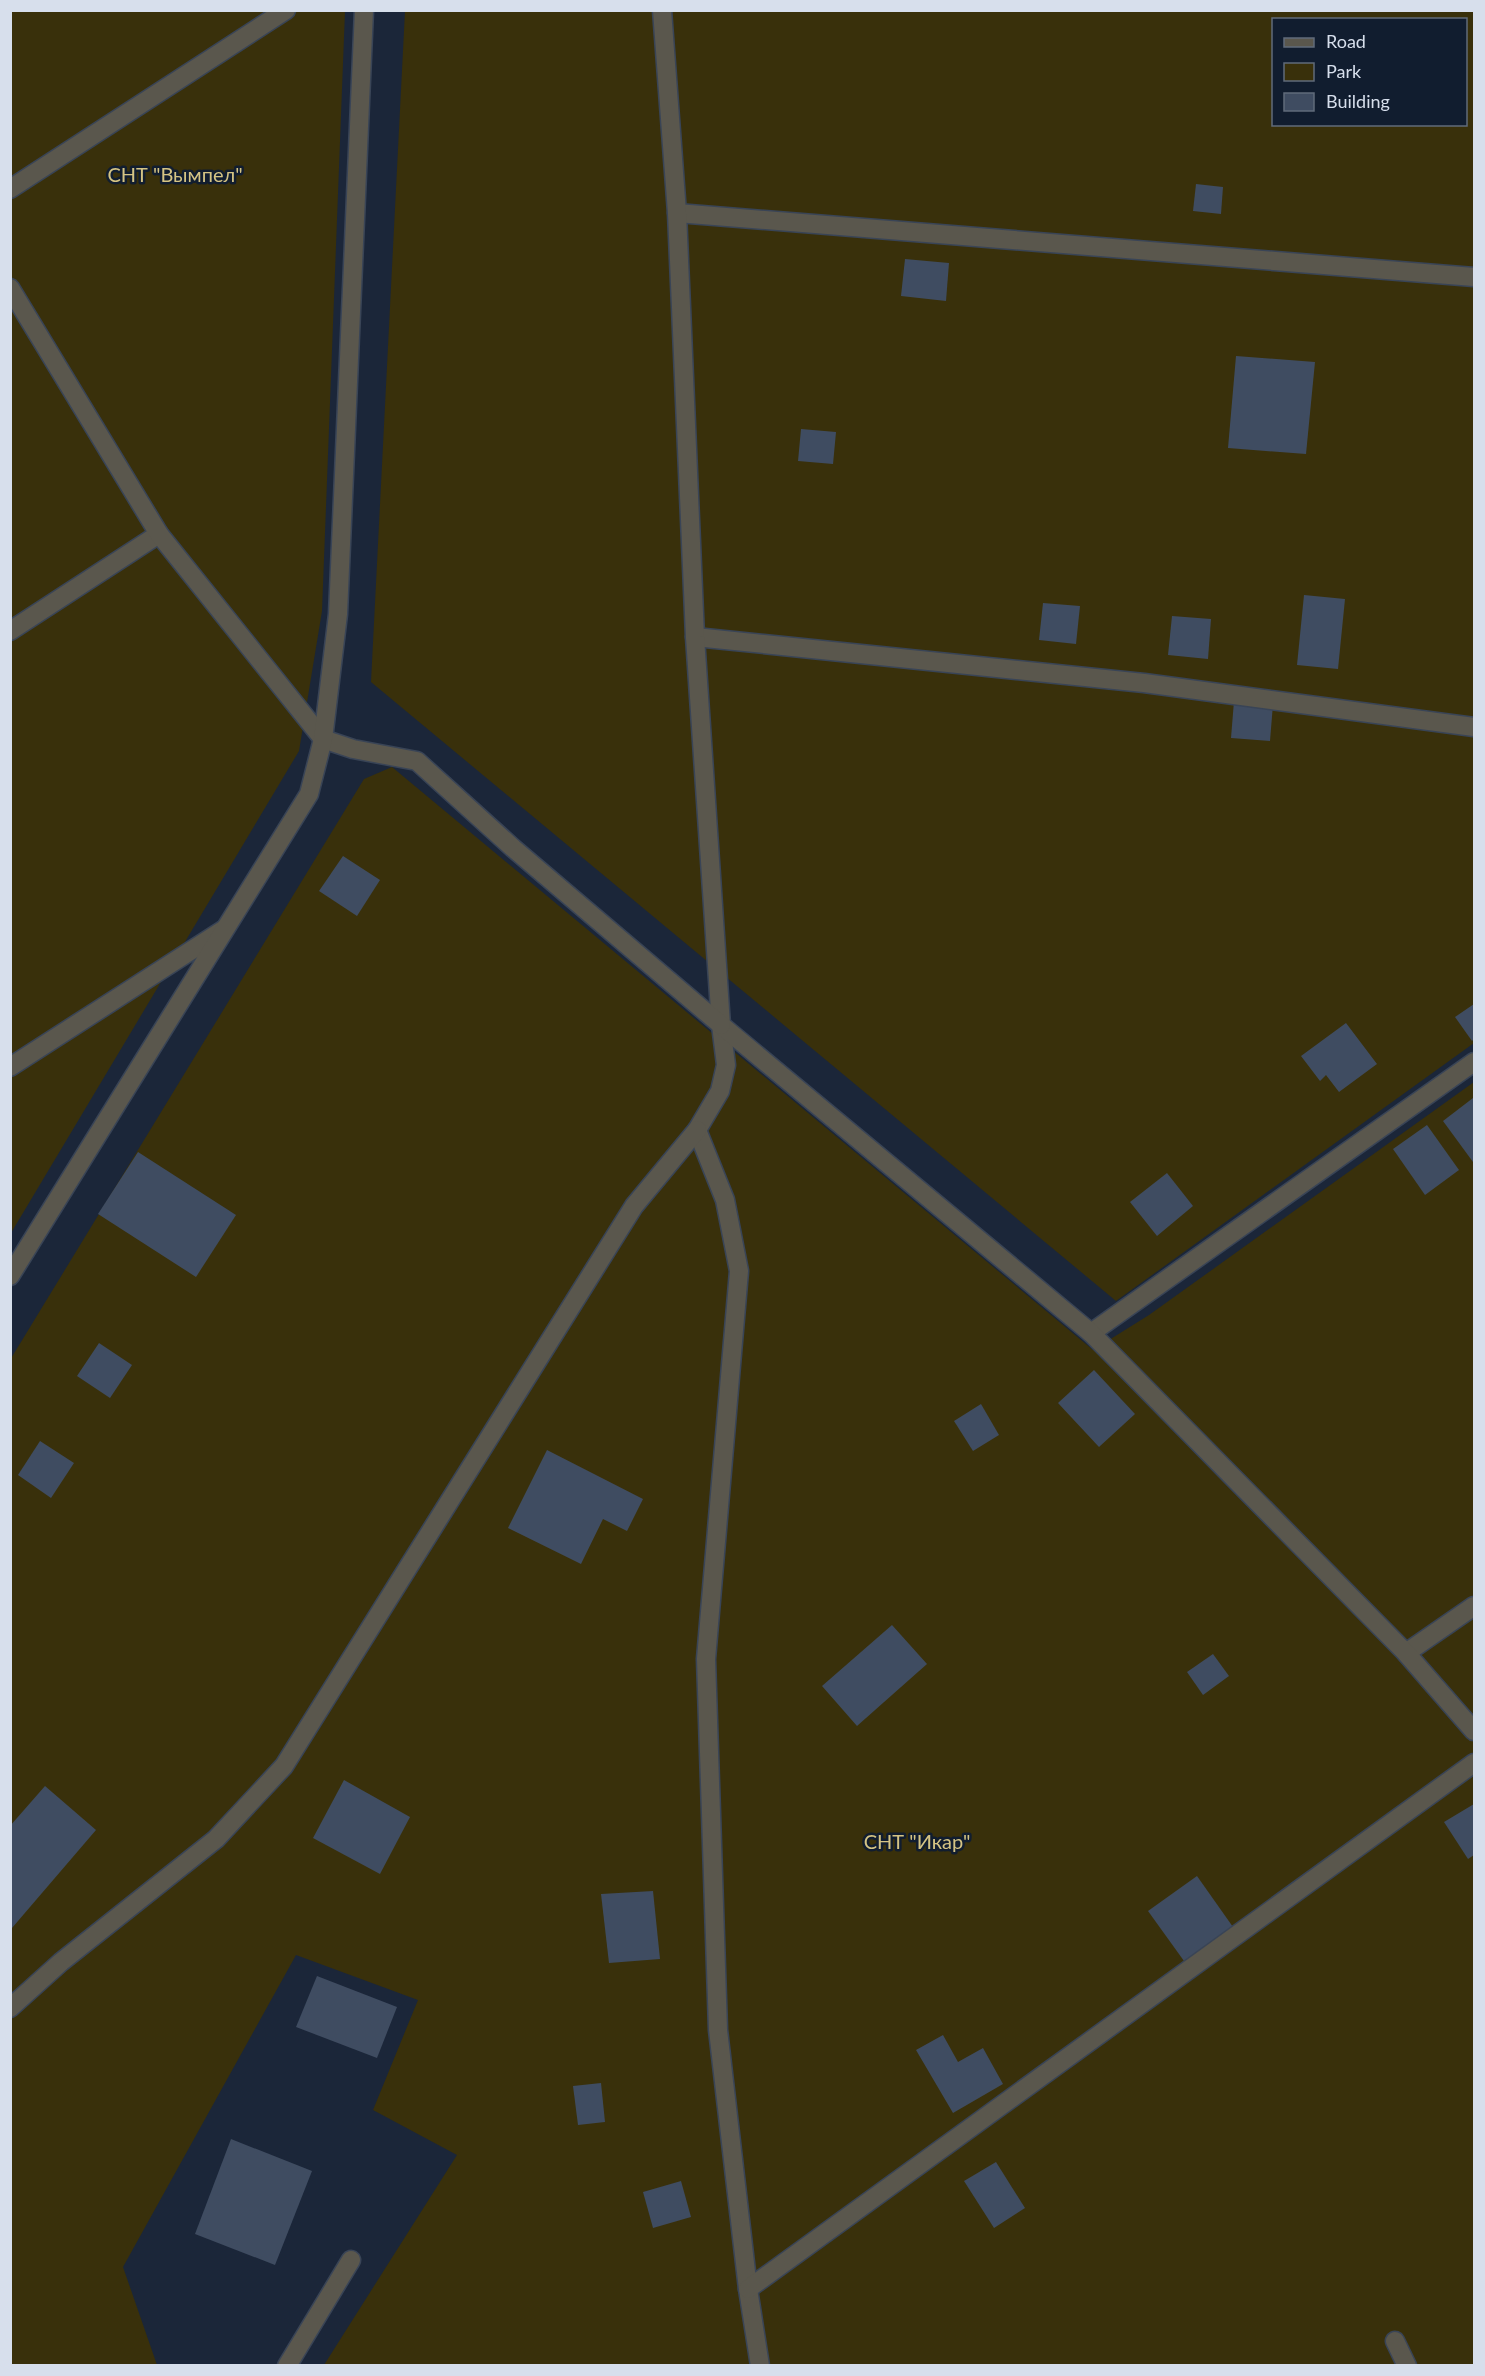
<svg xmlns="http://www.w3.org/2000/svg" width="1485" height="2376" viewBox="0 0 1485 2376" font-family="Lato,sans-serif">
<rect width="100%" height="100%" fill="#1b2639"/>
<g fill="#39300b" fill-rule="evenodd">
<polygon points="11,11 345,11 322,611 299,751 11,1233"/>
<path d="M405,11H1474V1043L1116,1301L371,682ZM1274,20H1466V124H1274Z"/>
<polygon points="392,767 1093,1350 1149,1315 1474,1082 1474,2365 324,2365 457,2155 373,2110 418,2000 296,1955 123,2267 157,2365 11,2365 10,1360 364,779"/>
</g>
<g fill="#3f4c61">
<polygon points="1196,184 1223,187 1221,214 1193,211"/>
<polygon points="905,259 949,263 946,301 901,296"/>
<polygon points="1236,356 1315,362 1306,454 1228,448"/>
<polygon points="801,429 836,432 833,464 798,461"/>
<polygon points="1304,595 1345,599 1338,669 1297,665"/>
<polygon points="1043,603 1080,606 1076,644 1039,640"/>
<polygon points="1172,616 1211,619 1208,659 1168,655"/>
<polygon points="1234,701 1273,704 1270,741 1231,738"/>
<polygon points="343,856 380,880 357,916 319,891"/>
<polygon points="1474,1004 1474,1039 1472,1041 1455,1017"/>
<polygon points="1346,1023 1377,1064 1339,1092 1326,1075 1320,1081 1301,1056"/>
<polygon points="1473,1098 1474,1161 1473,1162 1443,1121"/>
<polygon points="1427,1125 1459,1170 1425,1195 1393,1149"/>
<polygon points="138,1152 236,1215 196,1277 98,1214"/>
<polygon points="1167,1173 1193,1206 1157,1236 1130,1202"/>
<polygon points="99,1343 132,1365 110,1398 77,1376"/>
<polygon points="1094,1370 1135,1414 1099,1447 1058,1403"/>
<polygon points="981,1404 999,1435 973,1451 954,1421"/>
<polygon points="40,1441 74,1463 51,1498 18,1475"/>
<polygon points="547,1450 643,1499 627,1531 603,1519 581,1564 508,1528"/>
<polygon points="892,1625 927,1664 857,1726 822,1686"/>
<polygon points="1213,1654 1229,1676 1203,1695 1187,1672"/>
<polygon points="344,1780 410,1817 380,1874 313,1838"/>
<polygon points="45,1786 96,1830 12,1928 10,1826"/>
<polygon points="1474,1804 1474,1855 1468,1859 1444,1822"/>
<polygon points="1197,1876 1233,1927 1184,1961 1148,1911"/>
<polygon points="653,1891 660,1959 609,1963 601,1894"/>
<polygon points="317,1976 397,2007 377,2058 296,2027"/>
<polygon points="943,2035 958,2062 983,2048 1003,2084 953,2113 916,2050"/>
<polygon points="601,2083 605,2122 578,2125 573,2086"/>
<polygon points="231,2139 312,2171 275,2265 195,2234"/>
<polygon points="996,2162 1025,2208 994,2228 964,2181"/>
<polygon points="681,2181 691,2217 653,2228 643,2192"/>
</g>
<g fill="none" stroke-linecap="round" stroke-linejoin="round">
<g stroke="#394456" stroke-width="21">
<g id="lane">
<polyline points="10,189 286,10"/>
<polyline points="677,213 1474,277"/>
<polyline points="10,631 159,534"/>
<polyline points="695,637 1144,683 1474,727"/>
<polyline points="721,1025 726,1065 720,1091 697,1130 725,1200 739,1271 706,1659 718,2030 748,2289 760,2366"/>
<polyline points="10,1067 223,930"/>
<polyline points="1091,1333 1474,1062"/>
<polyline points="1406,1653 1474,1606"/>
<polyline points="10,2008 61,1962 216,1839 284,1766 634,1206 697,1130"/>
<polyline points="748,2289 1474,1763"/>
<polyline points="1395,2341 1407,2366"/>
<polyline points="287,2366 351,2260"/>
</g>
</g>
<g stroke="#394456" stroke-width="21">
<g id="street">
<polyline points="662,10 677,213 695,637 721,1025 1091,1333 1406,1653 1474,1731"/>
<polyline points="10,288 159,534 323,739 353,749 417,761 513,848 721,1025"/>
<polyline points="10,1276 309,794 323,739 338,614 364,10"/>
</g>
</g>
<use href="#lane" stroke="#5a574d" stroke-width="18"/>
<use href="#street" stroke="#5a574d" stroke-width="18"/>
</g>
<g text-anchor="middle" stroke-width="5" stroke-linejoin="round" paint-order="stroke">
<g font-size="20" fill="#d5c484" stroke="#111d2f">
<text x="175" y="182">СНТ "Вымпел"</text>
<text x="917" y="1849">СНТ "Икар"</text>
</g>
</g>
<rect width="1485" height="2376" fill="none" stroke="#d7dfec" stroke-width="24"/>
<rect x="1272" y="18" width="195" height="108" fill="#111d2f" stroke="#606b7b" stroke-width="1.5"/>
<rect x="1284" y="38" width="30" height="9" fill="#5a574d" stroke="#606b7b" stroke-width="1.5"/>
<text x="1326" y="48" font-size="18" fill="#d7dfec">Road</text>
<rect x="1284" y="63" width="30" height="18" fill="#39300b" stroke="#606b7b" stroke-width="1.5"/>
<text x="1326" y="78" font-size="18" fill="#d7dfec">Park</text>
<rect x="1284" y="93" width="30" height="18" fill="#3f4c61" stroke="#606b7b" stroke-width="1.5"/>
<text x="1326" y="108" font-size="18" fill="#d7dfec">Building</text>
</svg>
